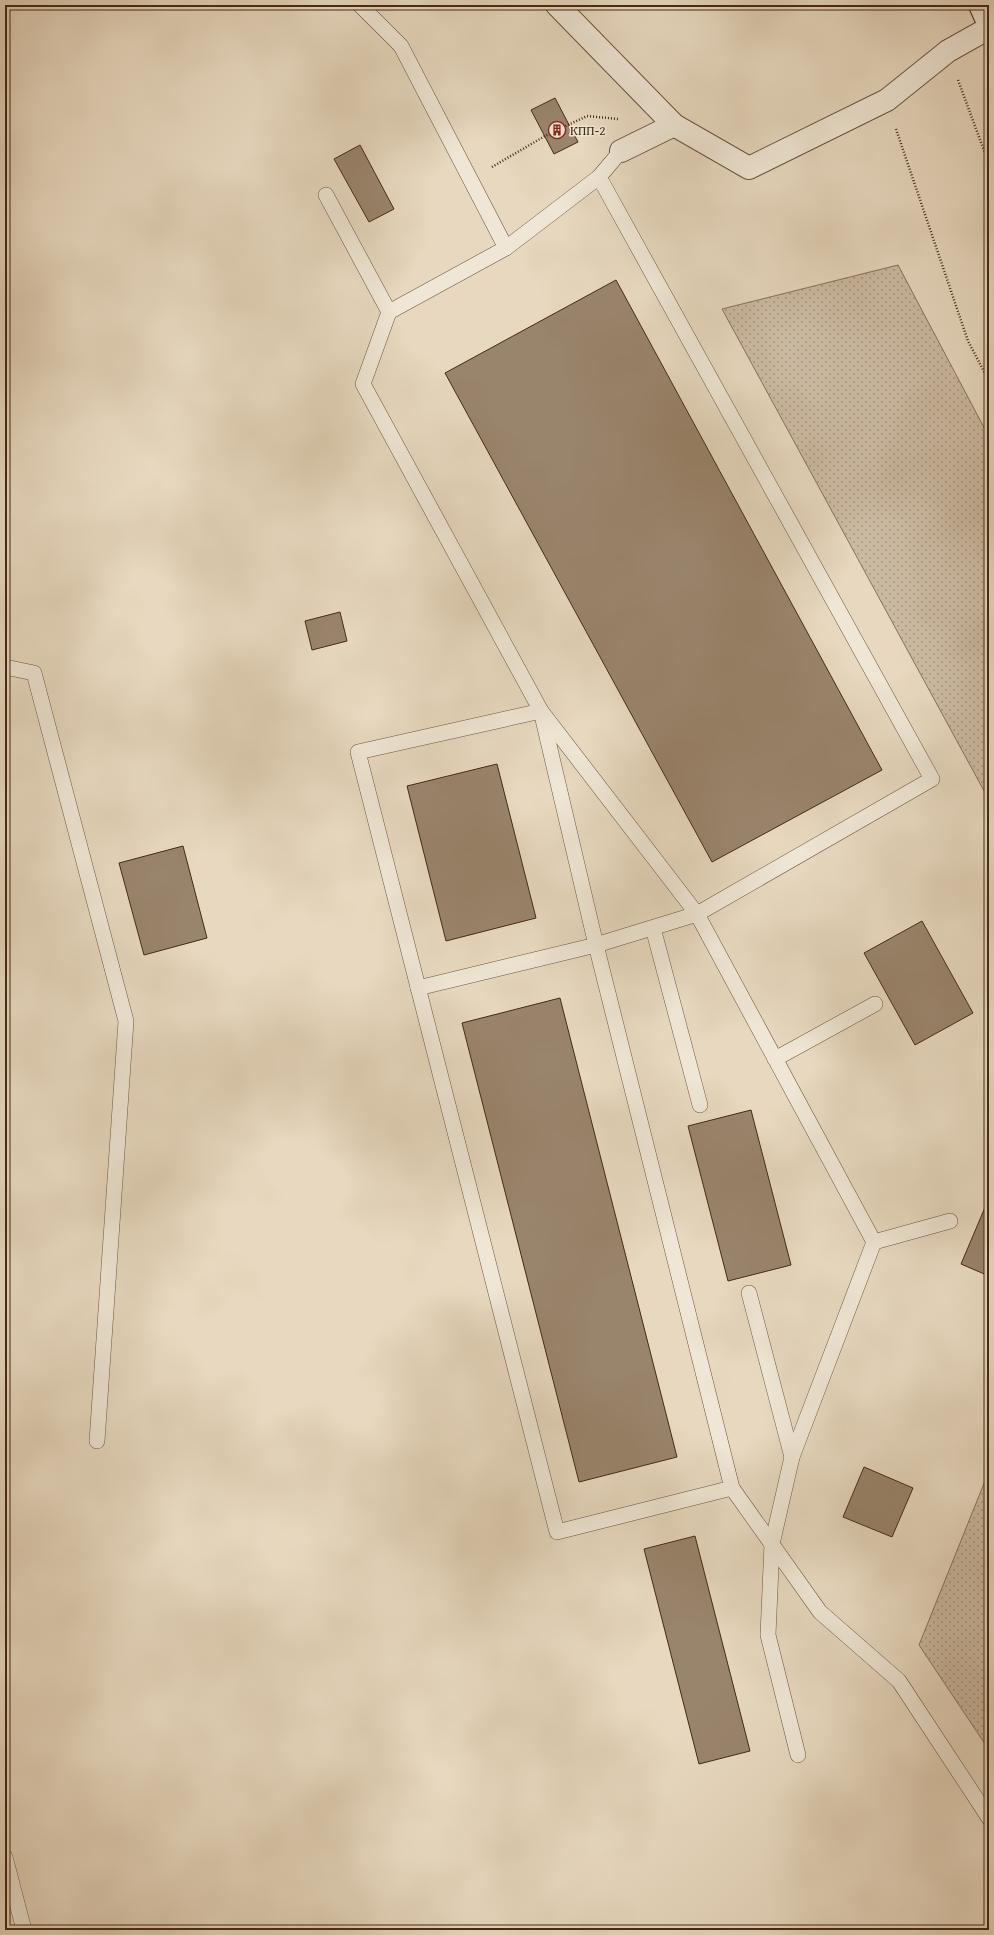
<svg xmlns="http://www.w3.org/2000/svg" width="994" height="1935" viewBox="0 0 994 1935" font-family="'Gentium Book Plus',serif">
<defs>
<pattern id="grass-dots" width="8" height="8" patternUnits="userSpaceOnUse"><rect width="8" height="8" fill="#cbbaa2"/><path d="M2 2h.1M6 6h.1" fill="none" stroke="#a69783" stroke-width="1.8" stroke-linecap="round"/></pattern>
</defs>
<rect width="100%" height="100%" fill="#e7d8bf"/>
<filter id="stains"><feTurbulence type="fractalNoise" baseFrequency=".005" numOctaves="4"/><feColorMatrix values="0 0 0 0 .2 0 0 0 0 .09 0 0 0 0 .02 0 0 0 .5 -.17"/></filter>
<radialGradient id="worn" r=".72"><stop offset=".6" stop-color="#630" stop-opacity="0"/><stop offset="1" stop-color="#630" stop-opacity=".3"/></radialGradient>
<g fill="url(#grass-dots)" stroke="#88725a">
<polygon points="898,265 989,437 989,800 722,309"/>
<polygon points="989,1471 989,1750 919,1645"/>
</g>
<g fill="#99846c" stroke="#442a13">
<polygon points="555,98 578,142 554,154 531,110"/>
<polygon points="360,145 394,209 369,222 334,159"/>
<polygon points="616,280 882,770 712,862 445,373"/>
<polygon points="340,612 347,641 312,650 305,621"/>
<polygon points="497,764 536,918 446,941 407,786"/>
<polygon points="183,846 207,938 144,955 119,863"/>
<polygon points="922,921 973,1013 915,1045 864,953"/>
<polygon points="560,998 677,1457 579,1482 462,1023"/>
<polygon points="751,1110 791,1265 728,1281 688,1126"/>
<polygon points="989,1198 989,1276 961,1264"/>
<polygon points="864,1467 913,1488 892,1537 843,1517"/>
<polygon points="695,1536 750,1751 699,1764 644,1549"/>
</g>
<g fill="none" stroke-linecap="round" stroke-linejoin="round">
<g stroke="#6d563e" stroke-width="16">
<g id="lane">
<polyline points="360,5 401,46 506,248 389,312 363,384 541,711 596,945 732,1488 820,1612 899,1681 989,1818"/>
<polyline points="599,177 621,151"/>
<polyline points="326,195 389,312"/>
<polyline points="5,667 34,673 126,1021 97,1441"/>
<polyline points="653,928 700,1105"/>
<polyline points="418,988 596,945 697,914 932,779 599,177 506,248"/>
<polyline points="775,1059 875,1004"/>
<polyline points="874,1242 950,1221"/>
<polyline points="749,1293 792,1457"/>
<polyline points="732,1488 557,1532 358,752 541,711 697,914 874,1242 792,1457 772,1544 768,1635 798,1755"/>
<polyline points="5,1857 24,1930"/>
</g>
</g>
<g stroke="#6d563e" stroke-width="24">
<g id="street">
<polyline points="557,5 674,125 621,151"/>
<polyline points="674,125 749,168 887,100 948,51 989,28"/>
</g>
</g>
<g stroke="#442a13" stroke-width="24">
<polyline id="secondary" points="980,5 989,25"/>
</g>
<g stroke="#442a13" stroke-width="2.5" stroke-dasharray="1 2" stroke-linecap="butt">
<polyline points="958,80 989,164"/>
<polyline points="896,129 968,341 989,381"/>
<polyline points="492,167 545,136 587,116 618,119"/>
</g>
<use href="#lane" stroke="#efe6d5" stroke-width="15"/>
<use href="#street" stroke="#efe6d5" stroke-width="22"/>
<use href="#secondary" stroke="#efe6d5" stroke-width="22"/>
</g>
<defs>
<g id="building-ring" transform="scale(0.9)"><circle r="9.5" fill="#efe6d5" stroke="#8f2418" stroke-width="1.5"/><path d="M-4-6H4V6H1V3H-1V6H-4ZM-2.5-4.3h1.7v1.8h-1.7ZM.8-4.3h1.7v1.8H.8ZM-2.5-1h1.7V.8h-1.7ZM.8-1h1.7V.8H.8Z" fill="#8f2418"/></g>
</defs>
<g fill-rule="evenodd">
<use href="#building-ring" x="557" y="130"/>
</g>
<g text-anchor="middle" stroke-width="3" stroke-linejoin="round" paint-order="stroke">
<g font-size="13" fill="#442a13" stroke="#efe6d5" text-anchor="start">
<text x="570" y="135">КПП-2</text>
</g>
</g>
<rect width="994" height="1935" fill="none" stroke="#e7d8bf" stroke-width="20"/>
<rect x="6" y="6" width="982" height="1923" fill="none" stroke="#442a13" stroke-width="2"/>
<rect x="10" y="10" width="974" height="1915" fill="none" stroke="#442a13"/>
<rect width="100%" height="100%" filter="url(#stains)"/>
<rect width="100%" height="100%" fill="url(#worn)"/>
</svg>
